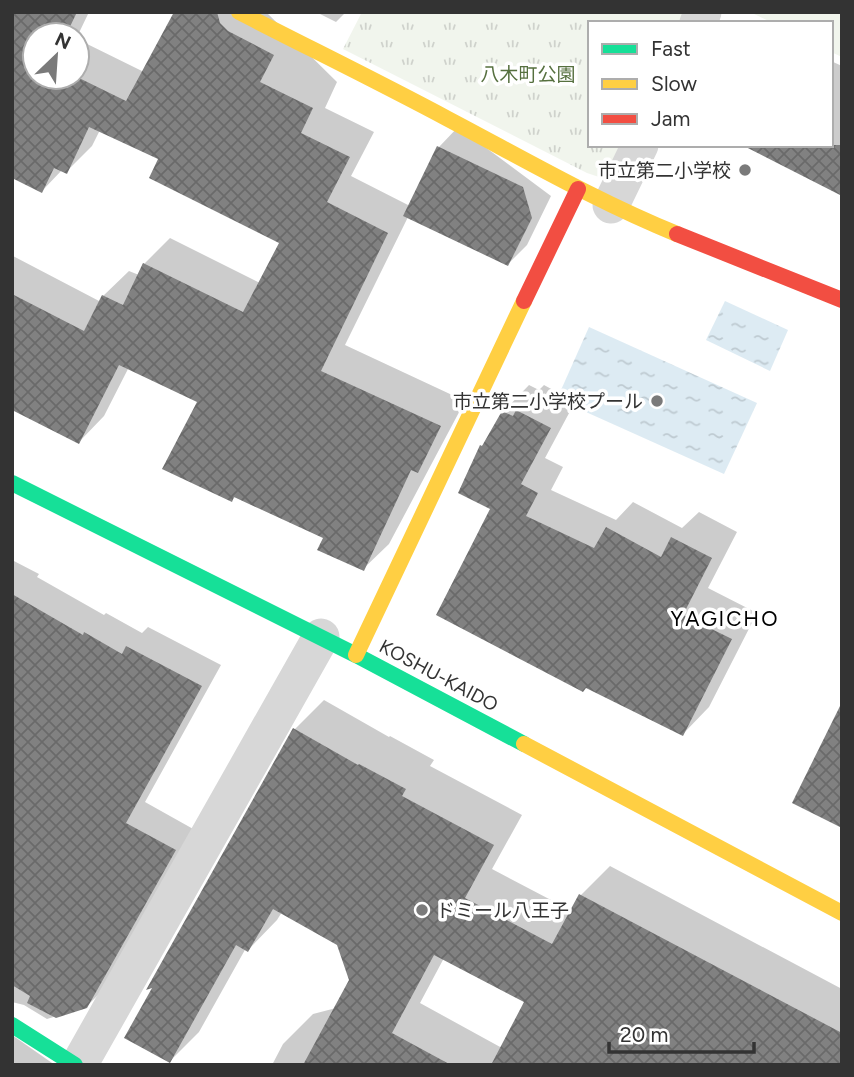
<svg xmlns="http://www.w3.org/2000/svg" width="854" height="1077" viewBox="0 0 854 1077" font-family="Figtree,'Noto Sans JP',sans-serif">
<defs>
<pattern id="park-tufts" width="24" height="20" patternUnits="userSpaceOnUse" patternTransform="scale(1.75)"><rect width="24" height="20" fill="#f1f5ed"/><path d="M3 7l-1-3M5 7V3M7 7l1-3M15 17l-1-3M17 17v-4M19 17l1-3" fill="none" stroke="#cfd2cc"/></pattern>
<pattern id="water-ripples" width="26" height="14" patternUnits="userSpaceOnUse" patternTransform="scale(1.75)"><rect width="26" height="14" fill="#ddebf3"/><path d="M2 4q2-2 4 0t4 0M15 11q2-2 4 0t4 0" fill="none" stroke="#becad1"/></pattern>
<pattern id="building-cross-hatch" width="8" height="8" patternUnits="userSpaceOnUse" patternTransform="scale(1.75)"><rect width="8" height="8" fill="#818181"/><path d="M0 0l8 8M0 8l8-8" fill="none" stroke="#6a6a6a"/></pattern>
</defs>
<rect width="100%" height="100%" fill="#fff"/>
<polygon fill="url(#park-tufts)" points="362,12 703,12 698,23 590,23 590,145 640,145 620,187 602,178 587,173 343,49"/>
<polygon fill="#f1f5ed" points="842,12 842,57 831,52 831,23 773,23 752,13"/>
<g fill="url(#water-ripples)">
<polygon points="725,301 788,330 770,371 706,340"/>
<polygon points="589,327 757,403 724,474 557,399"/>
</g>
<g fill="#0003" fill-rule="evenodd">
<polygon points="12,12 89,12 77,37 77,35 35,35 35,77 77,77 77,39 144,72 176,12 266,12 337,82 325,108 374,132 351,176 410,206 439,147 458,127 551,196 527,245 508,264 408,217 345,345 465,401 389,544 363,569 325,537 236,496 232,500 199,401 129,367 104,416 79,442 12,398 13,256 101,302 103,296 129,271 139,275 144,264 170,238 260,283 281,242 161,158 100,130 92,146 66,172 62,170 42,191"/>
<polygon points="316,12 346,12 336,22"/>
<polygon points="831,61 842,66 842,194 831,145"/>
<polygon points="529,385 539,390 544,385 575,402 545,458 563,467 551,490 616,520 633,502 682,528 699,512 737,532 708,588 757,613 709,707 683,734 492,508 482,446 487,440 503,412"/>
<polygon points="12,560 39,574 37,577 104,615 106,613 142,633 148,627 221,665 145,802 195,830 107,986 86,1007 47,1019 24,1005 12,1002"/>
<path d="M324,700L389,737L390,736L434,760L430,766L522,815L492,869L572,911L581,895L610,866L842,989V1065H272L283,1044L313,1014L336,1008L351,980L338,943L282,912L277,920L248,950L246,948L199,1032L170,1061L295,729ZM444,958L526,1001L502,1048L420,1003Z"/>
<polygon points="12,1035 55,1065 12,1065"/>
</g>
<g fill="url(#building-cross-hatch)">
<polygon points="12,12 77,12 66,35 35,35 35,77 77,77 126,101 174,12 217,12 220,23 228,31 274,55 260,82 313,108 301,133 350,157 327,202 388,233 321,371 441,426 418,473 411,470 364,571 317,550 323,538 234,497 232,502 162,469 197,402 119,365 79,444 12,410 12,294 84,331 102,295 123,305 143,263 243,312 279,243 149,178 158,159 89,127 67,174 54,168 42,193 12,178"/>
<polygon points="742,145 842,145 842,196"/>
<polygon points="437,146 523,187 532,218 508,266 403,216"/>
<polygon points="516,410 551,428 521,484 538,493 526,516 594,548 606,527 661,557 671,537 712,558 683,615 732,639 683,736 586,688 583,692 436,615 490,509 458,493 480,445 482,446 502,411 513,416"/>
<polygon points="12,594 83,635 84,632 122,654 126,646 202,686 126,823 176,850 87,1008 56,1018 27,1003 30,996 12,985"/>
<polygon points="842,702 842,828 792,803"/>
<polygon points="293,728 358,765 359,764 406,789 402,796 494,845 465,898 552,944 579,894 842,1033 842,1065 491,1065 524,1002 434,955 392,1033 451,1065 303,1065 349,980 337,945 273,909 248,952 236,945 170,1063 124,1038 152,988 146,990"/>
</g>
<g fill="none" stroke-linecap="round" stroke-linejoin="round">
<g stroke="#d7d7d7" stroke-width="37">
<polyline points="698,23 703,12"/>
<polyline points="611,205 640,145"/>
<polyline points="79,1065 321,637"/>
</g>
<g stroke="#16e098" stroke-width="16">
<polyline points="12,483 356,655 524,744"/>
<polyline points="12,1025 75,1065"/>
</g>
<g stroke="#ffcf43" stroke-width="16">
<path d="M239,12C309,48 379,82 448,119C524,159 598,202 677,234"/>
<polyline points="356,655 524,301"/>
<polyline points="524,744 842,913"/>
</g>
<g stroke="#f24e42" stroke-width="16">
<polyline points="677,234 842,300"/>
<polyline points="524,301 578,189"/>
</g>
</g>
<g fill="#7a7a7a" stroke="#fff" stroke-width="2.5">
<circle cx="745" cy="170" r="7"/>
<circle cx="657" cy="401" r="7"/>
<circle cx="422" cy="910" r="7"/>
</g>
<g text-anchor="middle" stroke-width="7" stroke-linejoin="round" paint-order="stroke">
<g font-size="19" fill="#56703f" stroke="#fff">
<text x="528" y="81">八木町公園</text>
</g>
<g font-size="19" fill="#333" stroke="#fff" text-anchor="end">
<text x="731" y="177">市立第二小学校</text>
<text x="643" y="408">市立第二小学校プール</text>
<text x="436" y="917" text-anchor="start">ドミール八王子</text>
</g>
<g font-size="19" fill="#333" stroke="#fff">
<text transform="translate(439 675) rotate(28)" y="7">KOSHU-KAIDO</text>
</g>
<g font-size="21" letter-spacing="2" fill="#000" stroke="#fff">
<text x="725" y="626">YAGICHO</text>
</g>
</g>
<rect width="854" height="1077" fill="none" stroke="#333333" stroke-width="28"/>
<rect x="588" y="21" width="245" height="126" fill="#ffffff" stroke="#adadad" stroke-width="2"/>
<rect x="602" y="44" width="35" height="10" fill="#16e098" stroke="#adadad" stroke-width="2"/>
<text x="651" y="56" font-size="21" fill="#333333">Fast</text>
<rect x="602" y="79" width="35" height="10" fill="#ffcf43" stroke="#adadad" stroke-width="2"/>
<text x="651" y="91" font-size="21" fill="#333333">Slow</text>
<rect x="602" y="114" width="35" height="10" fill="#f24e42" stroke="#adadad" stroke-width="2"/>
<text x="651" y="126" font-size="21" fill="#333333">Jam</text>
<g transform="translate(56 56) rotate(25)"><circle r="33" fill="#ffffff" stroke="#adadad" stroke-width="2"/>
<path d="M0-5L12 26L0 18L-12 26Z" fill="#7a7a7a"/>
<text y="-10" font-size="19" font-weight="bold" text-anchor="middle" fill="#333333">N</text>
</g>
<path d="M609 1042v10h145v-10" fill="none" stroke="#333333" stroke-width="3.5"/>
<text x="620" y="1042" font-size="21" fill="#333333" stroke="#ffffff" stroke-width="5" paint-order="stroke">20 m</text>
</svg>
